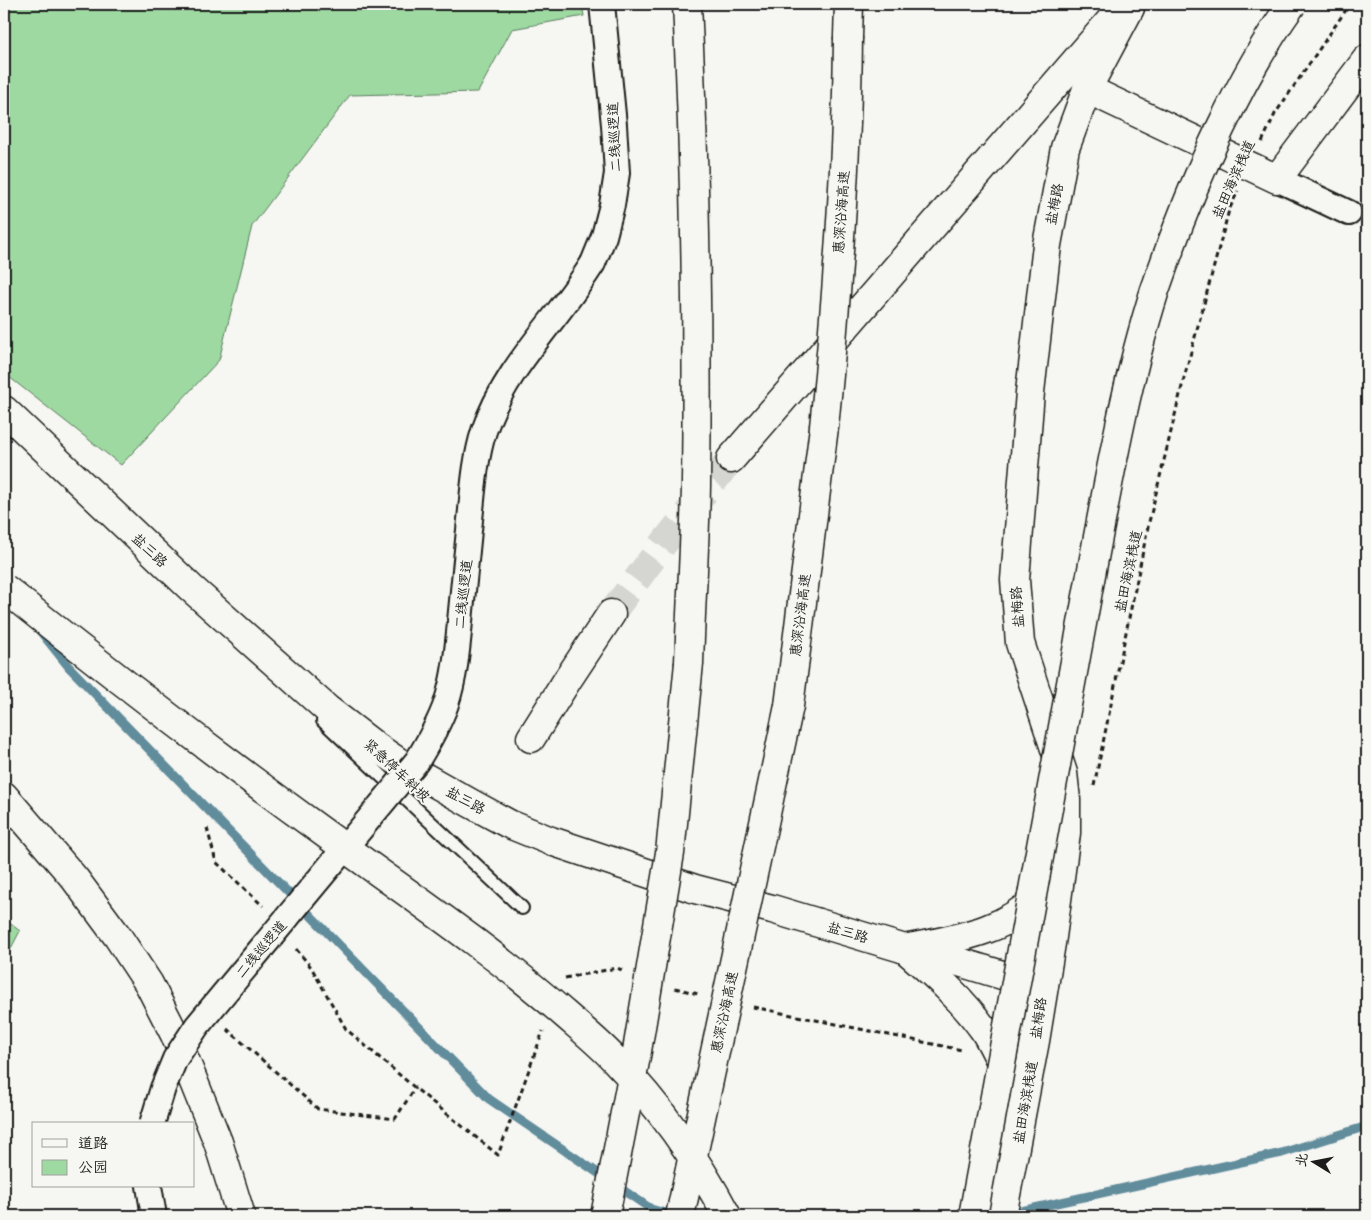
<svg xmlns="http://www.w3.org/2000/svg" width="1371" height="1220" viewBox="0 0 1371 1220" font-family="Kalam,'LXGW WenKai TC',sans-serif">
<rect width="100%" height="100%" fill="#f6f6f2"/>
<filter id="ink" filterUnits="userSpaceOnUse"><feTurbulence type="fractalNoise" baseFrequency=".02" numOctaves="2"/><feDisplacementMap in="SourceGraphic" scale="10" xChannelSelector="R" yChannelSelector="G"/><feConvolveMatrix kernelMatrix="1 2 1 2 8 2 1 2 1" color-interpolation-filters="sRGB"/></filter>
<g filter="url(#ink)">
<g fill="#9dd9a1" stroke="#5c7a5e">
<polygon points="4,4 582,4 584,16 512,29 478,92 350,95 252,226 219,360 121,465 4,373"/>
<polygon points="4,919 20,931 4,962"/>
</g>
<g fill="none" stroke-linecap="round" stroke-linejoin="round">
<g stroke="#618c9b" stroke-width="9">
<polyline points="40,631 68,666 489,1099 651,1209 675,1216"/>
<polyline points="1007,1214 1282,1153 1367,1126"/>
</g>
<polyline stroke="#d5d5d2" stroke-width="28" stroke-dasharray="28 14" stroke-linecap="butt" points="611,614 664,543 731,459"/>
<g stroke="#1c1c1c" stroke-width="16">
<polyline id="service" points="323,721 522,908"/>
</g>
<g stroke="#1c1c1c" stroke-width="28">
<g id="minor">
<polyline points="1277,179 1349,213"/>
<polyline points="593,263 604,236 612,205 617,173 614,125 602,4"/>
<polyline points="149,1186 154,1216"/>
</g>
</g>
<g stroke="#1c1c1c" stroke-width="31">
<polyline id="tertiary" points="1087,89 1277,179 1367,59"/>
</g>
<g stroke="#1c1c1c" stroke-width="31">
<polyline id="secondary" points="4,410 191,588 327,709 375,746 403,765 472,804 509,824 551,841 695,889 772,909 905,949 946,958 1042,987"/>
</g>
<g stroke="#1c1c1c" stroke-width="31">
<g id="primary">
<path d="M905,949C934,974 962,999 984,1030C993,1044 1000,1060 1007,1075"/>
<path d="M905,949C953,939 1009,932 1041,892"/>
<polyline points="1002,1216 1035,1041 1052,937 1066,833 1066,800 1063,773 1020,643 1015,580 1030,392 1047,245 1065,148 1087,89 1130,8"/>
</g>
</g>
<g stroke="#1c1c1c" stroke-width="31">
<g id="motorway">
<path d="M687,4C695,164 698,325 696,485C695,544 691,604 689,663"/>
<polyline points="848,37 849,4"/>
<polyline points="731,459 1125,4"/>
<polyline points="789,706 824,427"/>
<polyline points="531,738 568,679 611,614"/>
<polyline points="4,796 75,879 118,937 149,984 175,1035 218,1142 241,1216"/>
</g>
</g>
<g stroke="#1c1c1c" stroke-width="3" stroke-dasharray="5 4" stroke-linecap="butt">
<polyline points="1262,142 1275,114 1350,4"/>
<polyline points="1094,786 1149,522 1184,378 1229,210 1238,191"/>
<polyline points="207,828 216,862 263,906"/>
<polyline points="296,949 311,967 346,1029 415,1088 498,1155 543,1031"/>
<polyline points="565,978 617,968 622,970"/>
<polyline points="675,988 698,994"/>
<polyline points="753,1007 962,1050"/>
<polyline points="227,1029 318,1109 395,1119 415,1088"/>
</g>
<use href="#service" stroke="#f6f6f2" stroke-width="12"/>
<use href="#minor" stroke="#f6f6f2" stroke-width="24"/>
<use href="#tertiary" stroke="#f6f6f2" stroke-width="28"/>
<use href="#secondary" stroke="#f6f6f2" stroke-width="28"/>
<use href="#primary" stroke="#f6f6f2" stroke-width="28"/>
<use href="#motorway" stroke="#f6f6f2" stroke-width="28"/>
<g stroke="#1c1c1c" stroke-width="28" stroke-linecap="butt">
<path id="minor-bridge" d="M152,1124L163,1088L175,1059L197,1026L417,761C428,743 439,724 446,704C456,674 458,642 461,611C464,581 467,550 470,520C473,491 475,459 484,431C506,366 558,320 593,263"/>
</g>
<g stroke="#1c1c1c" stroke-width="31" stroke-linecap="butt">
<g id="motorway-bridge">
<path d="M824,427C837,297 847,167 848,37"/>
<path d="M4,588C106,670 210,750 316,827C401,889 488,947 568,1017C583,1030 600,1044 614,1059C659,1105 697,1159 727,1216"/>
<polyline points="605,1216 637,1051 670,853 689,663"/>
<polyline points="680,1216 789,706"/>
<path d="M973,1216L1097,542C1113,457 1129,372 1155,290C1174,235 1195,181 1220,129C1241,85 1264,43 1292,4"/>
</g>
</g>
<use href="#minor-bridge" stroke="#f6f6f2" stroke-width="24"/>
<use href="#motorway-bridge" stroke="#f6f6f2" stroke-width="28"/>
</g>
</g>
<g text-anchor="middle" stroke-width="4" stroke-linejoin="round" paint-order="stroke">
<g font-size="14" fill="#1c1c1c" stroke="#f6f6f2">
<text transform="translate(614 137) rotate(-93)" y="5">二线巡逻道</text>
<text transform="translate(1233 179) rotate(-66)" y="5">盐田海滨栈道</text>
<text transform="translate(1054 204) rotate(-79)" y="5">盐梅路</text>
<text transform="translate(841 212) rotate(-86)" y="5">惠深沿海高速</text>
<text transform="translate(150 550) rotate(43)" y="5">盐三路</text>
<text transform="translate(1128 571) rotate(-78)" y="5">盐田海滨栈道</text>
<text transform="translate(463 594) rotate(-84)" y="5">二线巡逻道</text>
<text transform="translate(1017 607) rotate(-94)" y="5">盐梅路</text>
<text transform="translate(800 615) rotate(-83)" y="5">惠深沿海高速</text>
<text transform="translate(397 770) rotate(43)" y="5">紧急停车斜坡</text>
<text transform="translate(466 800) rotate(29)" y="5">盐三路</text>
<text transform="translate(848 932) rotate(17)" y="5">盐三路</text>
<text transform="translate(261 949) rotate(-50)" y="5">二线巡逻道</text>
<text transform="translate(724 1012) rotate(-78)" y="5">惠深沿海高速</text>
<text transform="translate(1038 1018) rotate(-82)" y="5">盐梅路</text>
<text transform="translate(1025 1102) rotate(-80)" y="5">盐田海滨栈道</text>
</g>
</g>
<rect width="1371" height="1220" fill="none" stroke="#f6f6f2" stroke-width="20"/>
<rect x="10" y="10" width="1351" height="1200" fill="none" stroke="#1c1c1c" stroke-width="2" filter="url(#ink)"/>
<rect x="32" y="1122" width="162" height="65" fill="#f6f6f2" stroke="#9f9f9c"/>
<rect x="42" y="1139" width="25" height="8" fill="#f6f6f2" stroke="#9f9f9c"/>
<text x="78" y="1148" font-size="15" fill="#1c1c1c">道路</text>
<rect x="42" y="1160" width="25" height="15" fill="#9dd9a1" stroke="#9f9f9c"/>
<text x="78" y="1172" font-size="15" fill="#1c1c1c">公园</text>
<g transform="translate(1314 1162) rotate(280)" stroke="#f6f6f2" stroke-width="4" paint-order="stroke">
<path d="M0-4L9 19L0 12L-9 19Z" fill="#1c1c1c"/>
<text y="-8" font-size="14" font-weight="bold" text-anchor="middle" fill="#1c1c1c">北</text>
</g>
</svg>
